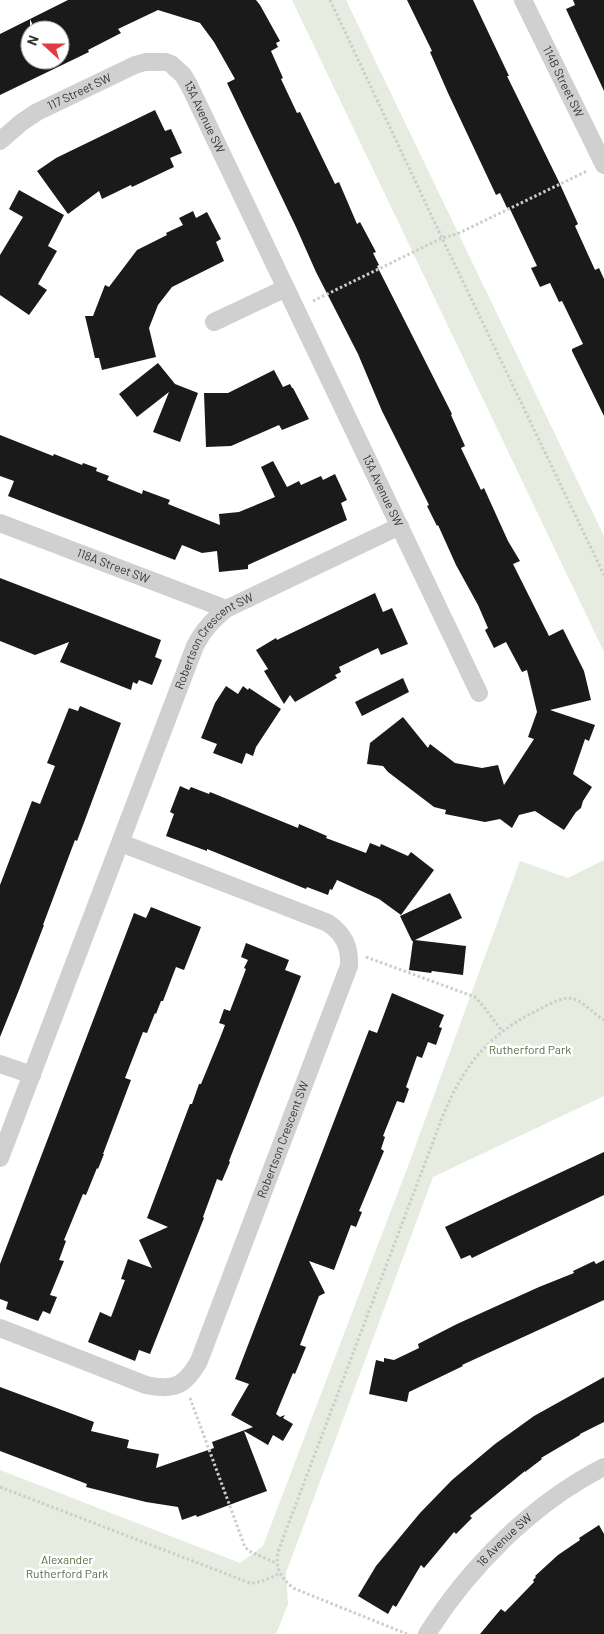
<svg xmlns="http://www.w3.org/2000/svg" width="604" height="1634" viewBox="0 0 604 1634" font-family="Barlow,sans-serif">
<rect width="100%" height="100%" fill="#fff"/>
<g fill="#e6ecdf">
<polygon points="292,0 346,0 604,536 604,652"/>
<polygon points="604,860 604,1096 433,1177 286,1573 288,1604 276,1634 0,1634 0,1470 240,1563 263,1546 408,1166 520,861 568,878"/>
</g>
<g fill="#1a1a1a">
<polygon points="68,0 256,0 260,5 280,41 276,43 278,47 271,51 283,78 281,79 297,113 300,112 335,184 339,182 357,224 360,222 376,252 373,253 379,265 377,266 452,414 451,415 465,446 461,448 481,490 484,488 508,541 520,561 513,564 549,636 563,629 584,671 591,700 550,710 595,725 589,741 585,739 573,774 592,787 583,801 581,808 576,812 564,830 535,811 519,815 512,828 500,819 485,822 445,814 446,810 434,807 388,772 383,766 367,764 370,743 403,717 428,748 430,744 455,763 482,768 498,765 504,785 534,739 528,737 537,712 527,670 522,672 506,642 494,648 485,630 488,628 478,605 456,565 438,525 437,526 427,506 429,505 382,411 358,354 316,272 296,227 227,83 235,79 214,42 200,23 158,10 118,29 121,33 88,50 89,52 0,95 0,34 30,19 30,60 60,60 60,30 35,30 30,19"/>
<polygon points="407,0 473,0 509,76 507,76 559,182 578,224 575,226 595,270 599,268 604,279 604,416 572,351 572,349 583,344 562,301 559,302 550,283 540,287 531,268 537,266 509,207 507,208 500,193 496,195 448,93 430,52 432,51"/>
<polygon points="573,0 604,0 604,91 566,9 575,5"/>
<polygon points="155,110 165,131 171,129 182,153 170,158 174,167 132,187 131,185 102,199 99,191 68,214 37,171 56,158"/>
<polygon points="19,190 64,215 48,246 57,251 38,284 47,290 29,315 0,295 0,255 23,217 9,209"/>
<polygon points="193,211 196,218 207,212 221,239 216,242 224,261 172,287 158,305 149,328 156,357 102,370 99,358 95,358 85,316 93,316 105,285 109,287 137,250 167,235 166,233 183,225 179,218"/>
<polygon points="158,363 175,384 198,393 180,442 153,432 169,392 137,417 119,394"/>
<polygon points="274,370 283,387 290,384 292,388 293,388 309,419 282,430 279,425 231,446 206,447 204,393 228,393"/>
<polygon points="0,435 53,456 54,454 82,465 83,463 97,468 96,471 109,476 107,480 142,494 143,490 170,500 168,504 220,525 219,514 239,512 275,497 261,467 273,461 287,487 299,481 301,485 321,476 323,480 335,474 347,500 341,503 347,520 248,565 248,569 219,572 217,551 202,553 182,545 175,560 8,496 14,481 0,476"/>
<polygon points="0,578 161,640 155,657 162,660 152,685 139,680 137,684 133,682 131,690 60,662 69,642 35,655 0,641"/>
<polygon points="375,593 383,612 392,608 408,644 381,655 378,648 339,667 341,672 335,675 337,678 295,702 290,695 284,704 264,671 268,669 256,650 276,638 277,640"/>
<polygon points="403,678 409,692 362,716 355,702"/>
<polygon points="226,686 238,694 243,686 248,690 249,688 281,709 256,747 253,756 246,753 242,764 213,753 217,744 201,738 215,703"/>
<polygon points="80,706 121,723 85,820 77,841 75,840 43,925 44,925 19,990 0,1037 0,885 32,801 40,804 55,766 47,763 69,708 78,711"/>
<polygon points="180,786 189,790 191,787 209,794 210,792 298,828 299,824 327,836 326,838 366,853 370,843 380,847 381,844 408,856 411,852 434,870 401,915 379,899 337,880 332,890 330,889 328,895 307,887 306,889 207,849 207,851 166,836 174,814 170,812"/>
<polygon points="450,893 462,918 415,940 466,946 463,975 432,971 431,973 409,970 413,941 412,941 400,916"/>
<polygon points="151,907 201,927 184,970 176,967 163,1001 161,1001 156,1014 155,1013 147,1033 143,1032 125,1078 131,1080 103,1154 104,1154 98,1169 97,1168 86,1195 83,1194 64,1240 66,1241 59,1260 64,1261 50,1295 57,1297 50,1314 43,1311 38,1321 6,1309 8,1302 0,1299 0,1264 134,913 146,918"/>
<polygon points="246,943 289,960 285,970 301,976 229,1161 230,1162 222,1181 217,1179 203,1217 204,1218 150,1354 139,1350 135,1361 88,1342 100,1312 111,1317 125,1280 121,1279 128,1259 152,1268 139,1240 168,1227 147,1218 190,1104 192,1104 199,1084 201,1084 220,1038 225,1025 219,1023 224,1009 230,1011 246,969 244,968 248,960 241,957"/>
<polygon points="392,993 444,1015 439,1027 442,1028 436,1045 428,1042 422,1058 417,1056 406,1087 409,1089 404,1103 397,1101 383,1136 385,1137 381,1149 384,1151 359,1211 362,1212 356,1227 351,1225 334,1270 309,1261 325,1293 319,1296 300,1345 306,1347 295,1374 293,1373 276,1414 280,1417 285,1415 283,1418 293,1424 283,1441 273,1435 268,1445 244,1431 267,1491 197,1517 196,1515 182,1520 178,1507 146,1502 86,1487 87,1484 0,1451 0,1387 94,1422 91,1431 129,1440 127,1448 159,1454 156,1468 214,1448 212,1442 253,1427 231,1415 249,1384 235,1379 369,1030 377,1033"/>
<polygon points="604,1152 604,1195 472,1258 470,1255 461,1259 445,1227"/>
<polygon points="604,1260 604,1300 462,1365 463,1366 409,1392 407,1402 369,1394 376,1360 384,1362 384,1358 394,1360 419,1348 418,1344 457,1324 539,1287 574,1273 573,1271 594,1261 596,1264"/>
<polygon points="604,1377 604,1422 580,1434 580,1435 541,1458 542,1459 525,1472 525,1471 470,1516 472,1518 456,1534 454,1532 424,1568 421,1565 396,1607 393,1605 388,1614 358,1596 376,1566 420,1513 452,1480 495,1444 534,1416"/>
<polygon points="599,1525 604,1534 604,1634 480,1634 501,1609 505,1612 534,1582 533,1580 536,1577 535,1576 558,1555 580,1540 579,1538"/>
</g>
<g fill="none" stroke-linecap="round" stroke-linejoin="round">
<g stroke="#cdcdcd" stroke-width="3" stroke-dasharray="2.5 2.5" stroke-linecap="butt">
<polyline points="330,0 442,238 604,575"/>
<polyline points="313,301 442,238 457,234 587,171"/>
<polyline points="366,957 475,997 484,1007 502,1031"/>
<polyline points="190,1398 245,1547 249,1551 276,1563"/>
<path d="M0,1487L250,1583C261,1583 270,1578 280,1573"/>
<path d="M407,1634L293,1588C280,1576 274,1568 279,1549L442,1118C462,1068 487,1035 536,1011C546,1006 557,999 568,998C581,998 593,1014 604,1020"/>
</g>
<g stroke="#d0d0d0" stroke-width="18">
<path id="s1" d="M523,0L604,165"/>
<path id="s2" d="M0,141L22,122L37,112L135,65L145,62H166L171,64L183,75L189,85L479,693"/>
<polyline points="214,322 286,288"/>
<path id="s3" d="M0,523L226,609"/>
<polyline points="0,1064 32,1075"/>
<path id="s4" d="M0,1158L195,646C203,630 213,620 226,609L400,526"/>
<path id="s5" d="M0,1328L146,1385C174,1391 185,1386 199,1361L349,966C350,947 344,934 328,923L121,843"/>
<path id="s6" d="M427,1634C469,1567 533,1503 604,1467"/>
</g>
</g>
<g text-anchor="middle" stroke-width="5" stroke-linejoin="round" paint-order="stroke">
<g font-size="12" fill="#333" stroke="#fff">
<text dy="4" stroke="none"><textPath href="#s1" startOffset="91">114B Street SW</textPath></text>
<text dy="4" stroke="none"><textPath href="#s2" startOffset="94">117 Street SW</textPath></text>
<text dy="4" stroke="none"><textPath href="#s2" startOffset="256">13A Avenue SW</textPath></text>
<text dy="4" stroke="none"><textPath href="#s2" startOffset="670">13A Avenue SW</textPath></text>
<text dy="4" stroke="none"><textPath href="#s3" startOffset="121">118A Street SW</textPath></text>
<text dy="4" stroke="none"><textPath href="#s4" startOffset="564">Robertson Crescent SW</textPath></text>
<text dy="4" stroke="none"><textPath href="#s5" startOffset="458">Robertson Crescent SW</textPath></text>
<text dy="4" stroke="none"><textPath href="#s6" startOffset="122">16 Avenue SW</textPath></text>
</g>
<g font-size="12" fill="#56703f" stroke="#fff">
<text x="530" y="1054">Rutherford Park</text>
<text x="67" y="1564">Alexander<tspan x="67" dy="14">Rutherford Park</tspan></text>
</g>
</g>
<g transform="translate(45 45) rotate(291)"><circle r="24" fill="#ffffff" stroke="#adadad"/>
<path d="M0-4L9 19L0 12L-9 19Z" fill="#e63946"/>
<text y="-8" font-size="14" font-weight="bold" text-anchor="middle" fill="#333333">N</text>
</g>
</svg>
